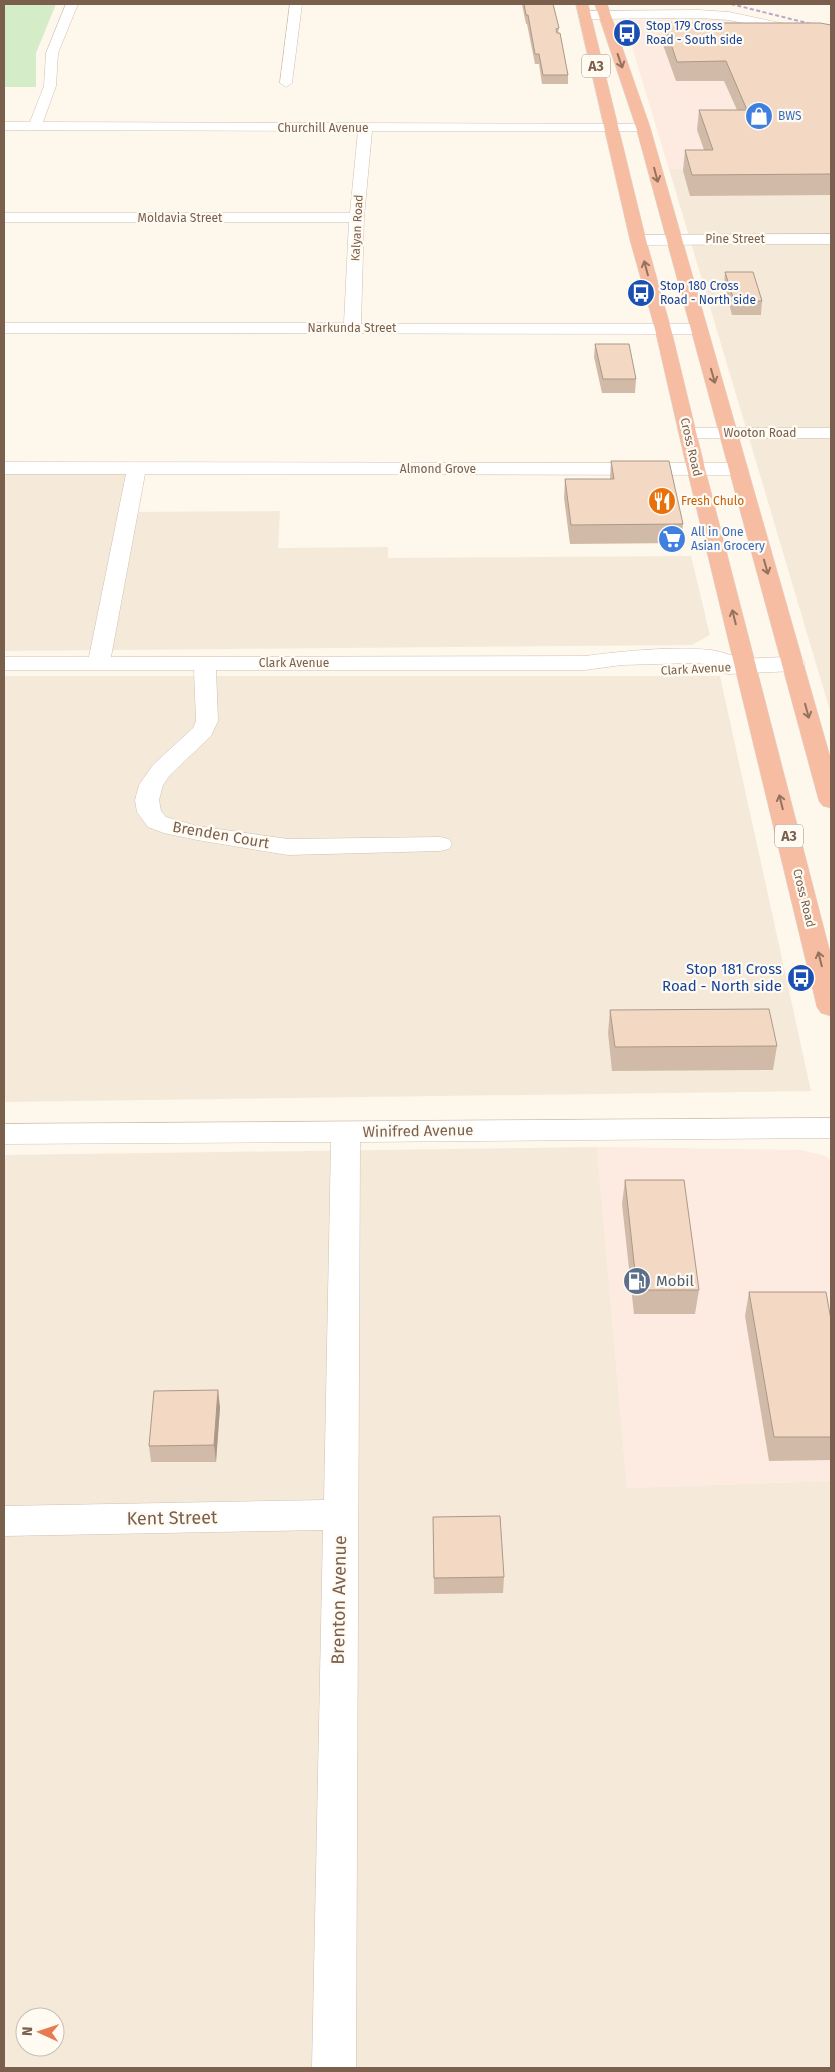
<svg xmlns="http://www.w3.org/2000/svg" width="835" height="2072" viewBox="0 0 835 2072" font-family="'Fira Sans',sans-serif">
<rect width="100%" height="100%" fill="#fdf7ec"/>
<g fill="#f5eada" fill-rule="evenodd">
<polygon points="831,168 831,714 669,169"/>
<polygon points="136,473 128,512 280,511 278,548 388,547 388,558 691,556 710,635 692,645 4,651 4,474"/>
<polygon points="4,676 720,676 811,1091 4,1102"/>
<path d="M597,1147L627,1488L831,1481V2068H4V1155ZM25,2017H55V2047H25Z"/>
</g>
<g fill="#fdeae0">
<polygon points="715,19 760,25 831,168 669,169 624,20"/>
<polygon points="597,1147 801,1150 826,1156 831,1162 831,1481 627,1488"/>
</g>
<polygon fill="#d5ecc9" points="4,4 56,4 36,53 36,87 4,87"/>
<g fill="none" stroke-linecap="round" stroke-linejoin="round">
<g stroke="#d1c0b0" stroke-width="1">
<g id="minor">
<polygon points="66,4 78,4 58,53 56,86 43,122 648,124 650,127 643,131 372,131 364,217 361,324 699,324 705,325 707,329 705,333 699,334 4,333 4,323 344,323 349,222 4,222 4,213 350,213 358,131 4,130 4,122 30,122 44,86 46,53"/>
<polygon points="290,4 302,4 292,83 286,87 280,83"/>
<polygon points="699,10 729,12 831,34 831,42 729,20 699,18 584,19 578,15 584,11"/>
<polygon points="831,234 831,244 638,245 633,243 630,240 633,237 638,235"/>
<polygon points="688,428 831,428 831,438 688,438 682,437 679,433 682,429"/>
<path d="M4,462L739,463L746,465L748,469L746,473L739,475L145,474L111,657L585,656C625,651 671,646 711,650C724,652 736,658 748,658C766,659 784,655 802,659L805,664L802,669L794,671L728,674L720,672L717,667L718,665L693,663L622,665L585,670H216L218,721L211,736L170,775L163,785L159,800L161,811L166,817L197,826L288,839L440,837L449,839L452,844L449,849L440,851L288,855L197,840L164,833L148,827L137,812L135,800L139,785L153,765L193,728L196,721L194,670H4V657H89L126,474H4Z"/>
<polygon points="831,1118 831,1138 360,1142 356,2068 312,2068 323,1530 4,1536 4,1506 324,1500 331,1142 4,1144 4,1124"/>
</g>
</g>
<g stroke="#dcd5d1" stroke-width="1">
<g id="highway">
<polygon points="576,4 588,4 646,240 671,329 705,469 831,956 831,1016 821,1013 817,1007 687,469 655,329 630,240"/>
<polygon points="595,4 607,4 650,127 831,760 831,808 823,806 819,801 636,127"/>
</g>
</g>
<use href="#minor" fill="#fff" fill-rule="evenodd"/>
<use href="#highway" fill="#f7bda3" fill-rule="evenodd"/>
<polyline stroke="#bba8c9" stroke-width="2" stroke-dasharray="4 2.5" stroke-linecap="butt" points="731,4 831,29"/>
</g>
<g fill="#d1bba8">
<polygon points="522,4 553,4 559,28 558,33 568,75 568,84 542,84 539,64 535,64 527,24 526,24"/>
<polygon points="664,23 831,25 831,195 690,196 683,171 685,150 704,150 697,130 699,110 737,110 724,81 676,81 662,42"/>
<polygon points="725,272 762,301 761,315 732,315 724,285"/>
<polygon points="595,344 636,379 635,393 602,393 594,357"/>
<polygon points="611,461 683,524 681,543 570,544 564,498 565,479 610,479"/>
<polygon points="610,1010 777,1046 773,1070 612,1071 608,1033"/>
<polygon points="625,1180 699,1290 695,1314 634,1314 622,1204"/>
<polygon points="749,1292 831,1320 831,1460 769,1461 745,1316"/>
<polygon points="220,1407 216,1462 151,1462 149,1446"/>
<polygon points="433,1517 504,1577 503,1593 434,1594"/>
</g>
<polygon fill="#aa9888" points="218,1390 220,1407 216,1462 214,1445"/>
<g fill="#f3d9c3" stroke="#aa9888">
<polygon points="524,4 553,4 559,28 556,29 557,33 560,33 568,75 543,75 539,54 535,54 528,15 526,15"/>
<polygon points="664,23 820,23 831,25 831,174 692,175 685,150 713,150 699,110 747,110 726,61 677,62"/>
<polygon points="725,272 753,272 762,301 734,301"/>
<polygon points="595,344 629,344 636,379 603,379"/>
<polygon points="611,461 669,461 683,524 571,525 565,479 614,479"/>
<polygon points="769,1009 777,1046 615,1047 610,1010"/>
<polygon points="625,1180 684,1180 699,1290 637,1290"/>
<polygon points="749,1292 826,1292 831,1320 831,1437 774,1437"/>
<polygon points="218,1390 214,1445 149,1446 154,1391"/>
<polygon points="500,1516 504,1577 434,1578 433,1517"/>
</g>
<defs><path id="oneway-shaft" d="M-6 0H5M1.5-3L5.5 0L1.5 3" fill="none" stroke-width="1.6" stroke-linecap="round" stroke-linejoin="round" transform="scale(1.25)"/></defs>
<g stroke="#93725e">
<use href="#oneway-shaft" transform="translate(620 61) rotate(71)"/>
<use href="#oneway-shaft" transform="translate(656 175) rotate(75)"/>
<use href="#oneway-shaft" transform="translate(646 268) rotate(-105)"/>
<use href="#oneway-shaft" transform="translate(713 376) rotate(74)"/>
<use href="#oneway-shaft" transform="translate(766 567) rotate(74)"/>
<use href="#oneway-shaft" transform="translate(734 617) rotate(-104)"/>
<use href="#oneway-shaft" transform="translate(807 711) rotate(75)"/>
<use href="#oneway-shaft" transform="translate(781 802) rotate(-104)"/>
<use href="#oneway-shaft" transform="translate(820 959) rotate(-104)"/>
</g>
<defs>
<g id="bus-disc" transform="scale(1.4375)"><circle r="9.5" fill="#1a4fb4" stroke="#fffbf3"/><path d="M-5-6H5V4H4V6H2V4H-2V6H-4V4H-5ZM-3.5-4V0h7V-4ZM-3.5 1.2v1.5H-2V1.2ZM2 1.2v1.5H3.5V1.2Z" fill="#fff"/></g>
<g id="shop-disc" transform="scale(1.4375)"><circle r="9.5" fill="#3f7fe0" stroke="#fffbf3"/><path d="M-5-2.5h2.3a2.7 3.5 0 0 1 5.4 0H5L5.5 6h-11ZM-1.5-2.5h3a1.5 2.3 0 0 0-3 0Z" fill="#fff"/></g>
<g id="restaurant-disc" transform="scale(1.4375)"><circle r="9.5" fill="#e8710a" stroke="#fffbf3"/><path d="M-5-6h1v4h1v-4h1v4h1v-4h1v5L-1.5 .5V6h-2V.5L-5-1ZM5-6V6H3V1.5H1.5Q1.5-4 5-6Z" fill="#fff"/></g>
<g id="supermarket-disc" transform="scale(1.4375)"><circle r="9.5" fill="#3f7fe0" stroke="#fffbf3"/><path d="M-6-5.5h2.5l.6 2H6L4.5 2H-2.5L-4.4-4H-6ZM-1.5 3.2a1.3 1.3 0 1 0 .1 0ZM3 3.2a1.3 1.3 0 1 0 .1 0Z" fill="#fff"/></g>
<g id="fuel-disc" transform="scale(1.4375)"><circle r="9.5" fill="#5c6f8a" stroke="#fffbf3"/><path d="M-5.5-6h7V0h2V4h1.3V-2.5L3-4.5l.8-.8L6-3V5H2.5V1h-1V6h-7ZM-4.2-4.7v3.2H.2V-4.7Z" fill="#fff"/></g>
</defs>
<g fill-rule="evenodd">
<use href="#bus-disc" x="627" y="33"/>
<use href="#shop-disc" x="759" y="116"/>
<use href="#bus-disc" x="641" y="293"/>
<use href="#restaurant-disc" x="662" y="501"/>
<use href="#supermarket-disc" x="672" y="539"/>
<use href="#bus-disc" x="801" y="978"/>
<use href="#fuel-disc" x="637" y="1281"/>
</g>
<g text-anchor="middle" stroke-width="4.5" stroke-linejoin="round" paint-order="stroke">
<g font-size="12" fill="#164399" stroke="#fffbf3" text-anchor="start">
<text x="646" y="30">Stop 179 Cross<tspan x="646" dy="14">Road - South side</tspan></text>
<text x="660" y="290">Stop 180 Cross<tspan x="660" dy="14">Road - North side</tspan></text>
</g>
<g font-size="12" fill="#366cbe" stroke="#fffbf3" text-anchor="start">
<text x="778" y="120">BWS</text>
<text x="691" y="536">All in One<tspan x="691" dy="14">Asian Grocery</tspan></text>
</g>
<g font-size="12" fill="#7a5f4d" stroke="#fffbf3">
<text x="323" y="132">Churchill Avenue</text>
<text x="180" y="222">Moldavia Street</text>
<text transform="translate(357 228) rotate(-87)" y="4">Kalyan Road</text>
<text x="735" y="243">Pine Street</text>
<text x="352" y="332">Narkunda Street</text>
<text x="760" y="437">Wooton Road</text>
<text transform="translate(691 447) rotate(77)" y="4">Cross Road</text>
<text x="438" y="473">Almond Grove</text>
<text x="294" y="667">Clark Avenue</text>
<text transform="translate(696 669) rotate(-3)" y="4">Clark Avenue</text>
<text transform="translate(804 898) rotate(76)" y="4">Cross Road</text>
</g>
<g font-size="12" fill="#c56008" stroke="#fffbf3" text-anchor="start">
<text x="681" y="505">Fresh Chulo</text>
</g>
<g fill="#fffbf3" stroke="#a28e7f" stroke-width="1">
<rect x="582" y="54.5" width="28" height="23" rx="4"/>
<rect x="775" y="824.5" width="28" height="23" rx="4"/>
</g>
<g font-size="14" font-weight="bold" fill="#7a5f4d">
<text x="596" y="71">A3</text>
<text x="789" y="841">A3</text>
</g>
<g font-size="15" fill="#7a5f4d" stroke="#fffbf3">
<text transform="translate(221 835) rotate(10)" y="5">Brenden Court</text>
<text transform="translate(418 1131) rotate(-1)" y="5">Winifred Avenue</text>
</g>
<g font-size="15" fill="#164399" stroke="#fffbf3" text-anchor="end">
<text x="782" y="974">Stop 181 Cross<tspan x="782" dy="17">Road - North side</tspan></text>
</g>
<g font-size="15" fill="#4e5e75" stroke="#fffbf3" text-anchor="start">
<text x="656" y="1286">Mobil</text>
</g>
<g font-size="18" fill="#7a5f4d" stroke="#fffbf3">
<text transform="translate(172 1518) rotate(-1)" y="6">Kent Street</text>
<text transform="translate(339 1600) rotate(-89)" y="6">Brenton Avenue</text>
</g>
</g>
<rect width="835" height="2072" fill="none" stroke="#7a5f4d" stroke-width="10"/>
<g transform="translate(40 2032) rotate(273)"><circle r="24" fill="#fffbf3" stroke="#cabdb1"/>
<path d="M0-4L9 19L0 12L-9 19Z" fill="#e77a51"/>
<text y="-8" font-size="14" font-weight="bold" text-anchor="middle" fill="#7a5f4d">N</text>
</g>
</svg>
